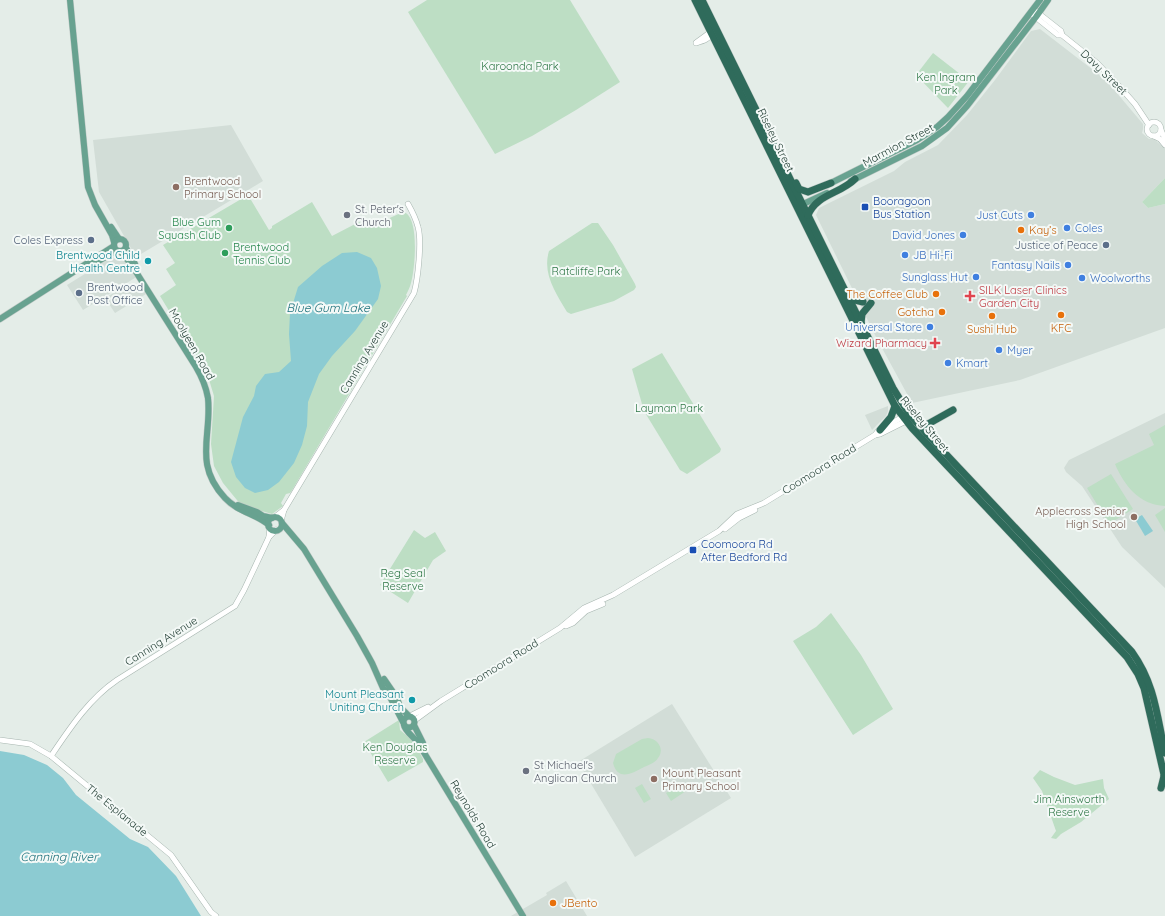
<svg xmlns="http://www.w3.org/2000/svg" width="1165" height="916" viewBox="0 0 1165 916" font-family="Quicksand,sans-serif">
<rect width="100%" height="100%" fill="#e4ede8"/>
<g fill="#d2ddd7">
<polygon points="1040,29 1097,73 1110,85 1143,124 1143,129 1142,133 1149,139 1153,138 1165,149 1165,178 1142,202 1148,208 1165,204 1165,328 1020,380 912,403 876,337 816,215 819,208 894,171 905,162 938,145 967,115 995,80 1031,31"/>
<polygon points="231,125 263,181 136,257 99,192 93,140"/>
<polygon points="114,256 122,256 138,276 83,310 67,285"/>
<polygon points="129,284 132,290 140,285 146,294 115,313 105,298"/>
<polygon points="888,406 888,411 886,416 872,430 865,415"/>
<polygon points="1165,413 1165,588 1122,547 1082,486 1066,472 1064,468 1069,460"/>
<polygon points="672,704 731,798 635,857 578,762"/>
<polygon points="566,881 587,916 511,916 547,895 546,893"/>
</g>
<g fill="#bddec4">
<polygon points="427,0 570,0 620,82 576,110 532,136 495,154 408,12"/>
<polygon points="933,53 969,81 948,108 916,75"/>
<polygon points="1165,178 1165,204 1148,208 1142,202"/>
<path d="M248,195L269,230L272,228V226L312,202L332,236L359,222L367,227L372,226L403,212C420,215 415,269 411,283C410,287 408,291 406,295L407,296L291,492L290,493L286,494L281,503L283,506L272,514L241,505L223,483L214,466L211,444L214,396L207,373L160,296L176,285L166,269L175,263L163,245Z"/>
<path d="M592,223H598L613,245L635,284L636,287L634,290L614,301L571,314L567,312C556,293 542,274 549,251Z"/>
<polygon points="662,353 721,449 720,452 687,474 680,470 644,411 632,369"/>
<path d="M1165,425V506C1139,505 1124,485 1115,464L1154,445L1149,434Z"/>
<polygon points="1111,474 1133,509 1109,524 1087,488"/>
<polygon points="1165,508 1165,532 1155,515"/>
<polygon points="414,530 425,538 435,532 446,551 433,560 408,603 380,585"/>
<polygon points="831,613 861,655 893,709 853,735 793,641 816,627"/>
<polygon points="399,720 400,730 413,741 423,759 423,762 388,782 364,742"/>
<path d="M648,738C658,739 665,749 658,758C655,763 649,765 644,767C633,773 618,782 613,763L616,754L642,739Z"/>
<polygon points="1040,770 1054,777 1075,785 1103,779 1104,788 1109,799 1081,822 1061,834 1056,839 1051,838 1056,831 1042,791 1033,778"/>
<polygon points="682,783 686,791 671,801 666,793"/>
<polygon points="642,784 651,799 644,803 635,788"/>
</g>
<g fill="#8ccbd2">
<polygon points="357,252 371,258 377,268 381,286 378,299 355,331 332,356 319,374 308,402 307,426 302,445 294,463 279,482 268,490 255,493 245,488 236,477 231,462 243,417 254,396 256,386 265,374 279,372 291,361 289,334 290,313 298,287 322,266 342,253"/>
<polygon points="1142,515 1153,531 1145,536 1135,519"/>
<polygon points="0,751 24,755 47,765 63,778 76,795 130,839 148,847 176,876 201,916 0,916"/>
</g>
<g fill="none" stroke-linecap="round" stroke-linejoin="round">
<g stroke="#a6b5af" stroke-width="6">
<g id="minor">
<polyline points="1033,9 1061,31 1062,35"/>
<polyline points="1033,15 1058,35 1062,35 1097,63 1119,86 1135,104 1149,125"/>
<polyline points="697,42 708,34 713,35"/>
<path d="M696,43C703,41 710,39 712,32"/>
<circle cx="1154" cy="129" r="7"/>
<polyline points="1161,130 1165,139"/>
<polyline points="1154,136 1160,139 1165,145"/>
<polyline points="875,435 880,434 908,420"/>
<polyline points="275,517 284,510"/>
<path d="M281,521L284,510L414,293C418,279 422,241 418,227C416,219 412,211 408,204"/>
<polyline points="725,529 739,518 755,510"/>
<polyline points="269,537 276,530"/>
<polyline points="566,626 573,623 586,611 603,604"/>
<polyline points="410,716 428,707"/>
<polyline points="415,720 441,701 560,628 584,608 613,595 719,531 737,514 764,503 875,435 878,431 906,415"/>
<polyline points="0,740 30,744 51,756 171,855 211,912 216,916"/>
<path d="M51,756C70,728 89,699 117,680L235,606L244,590L269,537L270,527"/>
</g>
</g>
<g stroke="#c1c9c6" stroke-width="7">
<g id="major">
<polyline points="70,0 88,187 95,205 112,235 114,242"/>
<polyline points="851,181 922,146 947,128 967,106 1036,17 1048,0"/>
<polyline points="827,185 917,140 937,127 948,117 967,96 1040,0"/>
<polyline points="799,206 827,193"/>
<polyline points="111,227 119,239"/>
<circle cx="120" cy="245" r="6"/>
<polyline points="126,248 135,264"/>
<path d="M121,252L131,264L196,367C202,377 206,387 208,398C212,436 193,464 225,498C239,513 255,513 269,525"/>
<polyline points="97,262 116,251"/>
<polyline points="0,319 114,246"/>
<polyline points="238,505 257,512 263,516 272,518"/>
<circle cx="275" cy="524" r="7"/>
<polyline points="282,523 304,549 357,636 372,663 383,688 389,695 403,722"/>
<polyline points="384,679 397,698 400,707 409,716"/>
<circle cx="409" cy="722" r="5.5"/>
<path d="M404,725C405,732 416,738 420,746L523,916"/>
<polyline points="414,725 423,743"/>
</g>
</g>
<g stroke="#c1c9c6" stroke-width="8">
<g id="highway">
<polyline points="695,0 895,406 912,428 940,458 1127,657 1138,674 1144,688 1165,779"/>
<path d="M702,0L893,388L909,414L927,434L1132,652C1155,684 1157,716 1165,753"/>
<polyline points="796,183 799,189 808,192 831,183"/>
<path d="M808,215C817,194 840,194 855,179"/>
<polyline points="851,295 855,300 863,302"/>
<polyline points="861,323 862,314 871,303"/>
<polyline points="880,430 891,417 895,406"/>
<polyline points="927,434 927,427 928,424 953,410"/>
<polyline points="1161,788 1164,776"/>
</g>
</g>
<use href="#minor" stroke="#fff" stroke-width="5"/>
<use href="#major" stroke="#68a290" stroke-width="6"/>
<use href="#highway" stroke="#2f6b5b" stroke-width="7"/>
</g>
<g fill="#8d6e63" stroke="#f4f9f7" stroke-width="1.5">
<circle cx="176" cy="187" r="4"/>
<circle cx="1134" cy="517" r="4"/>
<circle cx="654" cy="779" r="4"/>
</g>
<g fill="#1a4fb4" stroke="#f4f9f7" stroke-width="1.5">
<rect x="861" y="203" width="8" height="8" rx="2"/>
<rect x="689" y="546" width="8" height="8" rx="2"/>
</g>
<g fill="#6b7280" stroke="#f4f9f7" stroke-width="1.5">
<circle cx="347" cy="215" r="4"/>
<circle cx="526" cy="771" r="4"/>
</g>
<g fill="#3f7fe0" stroke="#f4f9f7" stroke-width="1.5">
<circle cx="1031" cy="215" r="4"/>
<circle cx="1067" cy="228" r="4"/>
<circle cx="963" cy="235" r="4"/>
<circle cx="905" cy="255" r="4"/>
<circle cx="1068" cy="265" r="4"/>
<circle cx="976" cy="277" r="4"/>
<circle cx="1082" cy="278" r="4"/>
<circle cx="930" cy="327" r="4"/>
<circle cx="999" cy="350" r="4"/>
<circle cx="948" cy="363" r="4"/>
</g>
<g fill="#2e9e5b" stroke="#f4f9f7" stroke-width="1.5">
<circle cx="229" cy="228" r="4"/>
<circle cx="225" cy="253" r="4"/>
</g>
<g fill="#e8710a" stroke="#f4f9f7" stroke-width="1.5">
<circle cx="1021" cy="230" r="4"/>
<circle cx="936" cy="294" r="4"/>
<circle cx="942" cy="312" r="4"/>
<circle cx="1061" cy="315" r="4"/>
<circle cx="992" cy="316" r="4"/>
<circle cx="553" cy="903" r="4"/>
</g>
<g fill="#5c6f8a" stroke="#f4f9f7" stroke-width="1.5">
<circle cx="91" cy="240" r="4"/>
<circle cx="1106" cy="245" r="4"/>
<circle cx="79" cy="293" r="4"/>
</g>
<g fill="#0f9aa8" stroke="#f4f9f7" stroke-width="1.5">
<circle cx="148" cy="261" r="4"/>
<circle cx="412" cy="700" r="4"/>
</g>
<g fill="#e0444e" stroke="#f4f9f7" stroke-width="1.5">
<path d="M968 290h4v4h4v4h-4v4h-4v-4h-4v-4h4z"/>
<path d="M933 337h4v4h4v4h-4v4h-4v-4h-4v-4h4z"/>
</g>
<g text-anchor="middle" stroke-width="4" stroke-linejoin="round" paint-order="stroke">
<g font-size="11" fill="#2d7645" stroke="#f4f9f7">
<text x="520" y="70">Karoonda Park</text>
<text x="946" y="81">Ken Ingram<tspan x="946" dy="13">Park</tspan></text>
<text x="586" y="275">Ratcliffe Park</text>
<text x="669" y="412">Layman Park</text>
<text x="403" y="577">Reg Seal<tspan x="403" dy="13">Reserve</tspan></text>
<text x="395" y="751">Ken Douglas<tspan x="395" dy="13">Reserve</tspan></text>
<text x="1069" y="803">Jim Ainsworth<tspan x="1069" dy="13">Reserve</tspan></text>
</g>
<g font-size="11" fill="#233f35" stroke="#f4f9f7">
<text transform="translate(1104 72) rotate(44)" y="4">Davy Street</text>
<text transform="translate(776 140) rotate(64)" y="4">Riseley Street</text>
<text transform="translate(898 145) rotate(-28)" y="4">Marmion Street</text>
<text transform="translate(192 344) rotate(60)" y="4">Moolyeen Road</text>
<text transform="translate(364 357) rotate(-59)" y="4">Canning Avenue</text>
<text transform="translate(925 424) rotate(50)" y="4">Riseley Street</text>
<text transform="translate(819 469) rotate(-32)" y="4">Coomoora Road</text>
<text transform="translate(161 641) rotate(-32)" y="4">Canning Avenue</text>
<text transform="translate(501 664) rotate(-32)" y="4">Coomoora Road</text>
<text transform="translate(117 810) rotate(39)" y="4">The Esplanade</text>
<text transform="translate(473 814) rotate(59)" y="4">Reynolds Road</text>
</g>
<g font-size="11" fill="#785e54" stroke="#f4f9f7" text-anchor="start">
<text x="184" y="185">Brentwood<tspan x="184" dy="13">Primary School</tspan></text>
<text x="1126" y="515" text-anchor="end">Applecross Senior<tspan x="1126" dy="13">High School</tspan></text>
<text x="662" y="777">Mount Pleasant<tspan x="662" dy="13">Primary School</tspan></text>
</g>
<g font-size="11" fill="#164399" stroke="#f4f9f7" text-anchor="start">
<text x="873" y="205">Booragoon<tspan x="873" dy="13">Bus Station</tspan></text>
<text x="701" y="548">Coomoora Rd<tspan x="701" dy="13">After Bedford Rd</tspan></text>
</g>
<g font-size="11" fill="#5b616d" stroke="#f4f9f7" text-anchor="start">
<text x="355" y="213">St. Peter's<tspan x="355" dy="13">Church</tspan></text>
<text x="534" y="769">St Michael's<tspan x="534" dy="13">Anglican Church</tspan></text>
</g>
<g font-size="11" fill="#366cbe" stroke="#f4f9f7" text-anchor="end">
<text x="1023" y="219">Just Cuts</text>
<text x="1075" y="232" text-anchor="start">Coles</text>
<text x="955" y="239">David Jones</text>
<text x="913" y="259" text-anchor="start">JB Hi-Fi</text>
<text x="1060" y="269">Fantasy Nails</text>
<text x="968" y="281">Sunglass Hut</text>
<text x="1090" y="282" text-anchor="start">Woolworths</text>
<text x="922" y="331">Universal Store</text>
<text x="1007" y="354" text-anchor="start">Myer</text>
<text x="956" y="367" text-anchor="start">Kmart</text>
</g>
<g font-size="11" fill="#27864d" stroke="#f4f9f7" text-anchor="end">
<text x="221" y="226">Blue Gum<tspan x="221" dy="13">Squash Club</tspan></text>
<text x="233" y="251" text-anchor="start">Brentwood<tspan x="233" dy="13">Tennis Club</tspan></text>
</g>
<g font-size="11" fill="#c56008" stroke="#f4f9f7" text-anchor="start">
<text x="1029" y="234">Kay’s</text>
<text x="928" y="298" text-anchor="end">The Coffee Club</text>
<text x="934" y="316" text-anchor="end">Gotcha</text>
<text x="1061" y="332" text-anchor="middle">KFC</text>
<text x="992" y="333" text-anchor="middle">Sushi Hub</text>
<text x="561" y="907">JBento</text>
</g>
<g font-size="11" fill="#4e5e75" stroke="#f4f9f7" text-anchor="end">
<text x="83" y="244">Coles Express</text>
<text x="1098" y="249">Justice of Peace</text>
<text x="87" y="291" text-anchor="start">Brentwood<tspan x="87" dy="13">Post Office</tspan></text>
</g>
<g font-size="11" fill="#0d838f" stroke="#f4f9f7" text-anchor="end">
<text x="140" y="259">Brentwood Child<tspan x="140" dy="13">Health Centre</tspan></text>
<text x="404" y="698">Mount Pleasant<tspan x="404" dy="13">Uniting Church</tspan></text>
</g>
<g font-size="11" fill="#be3a42" stroke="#f4f9f7" text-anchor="start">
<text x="979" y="294">SILK Laser Clinics<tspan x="979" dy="13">Garden City</tspan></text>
<text x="927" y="347" text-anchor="end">Wizard Pharmacy</text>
</g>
<g font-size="12" font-style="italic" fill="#1d717b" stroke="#f4f9f7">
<text x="328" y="312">Blue Gum Lake</text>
<text x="59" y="861">Canning River</text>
</g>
</g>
</svg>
